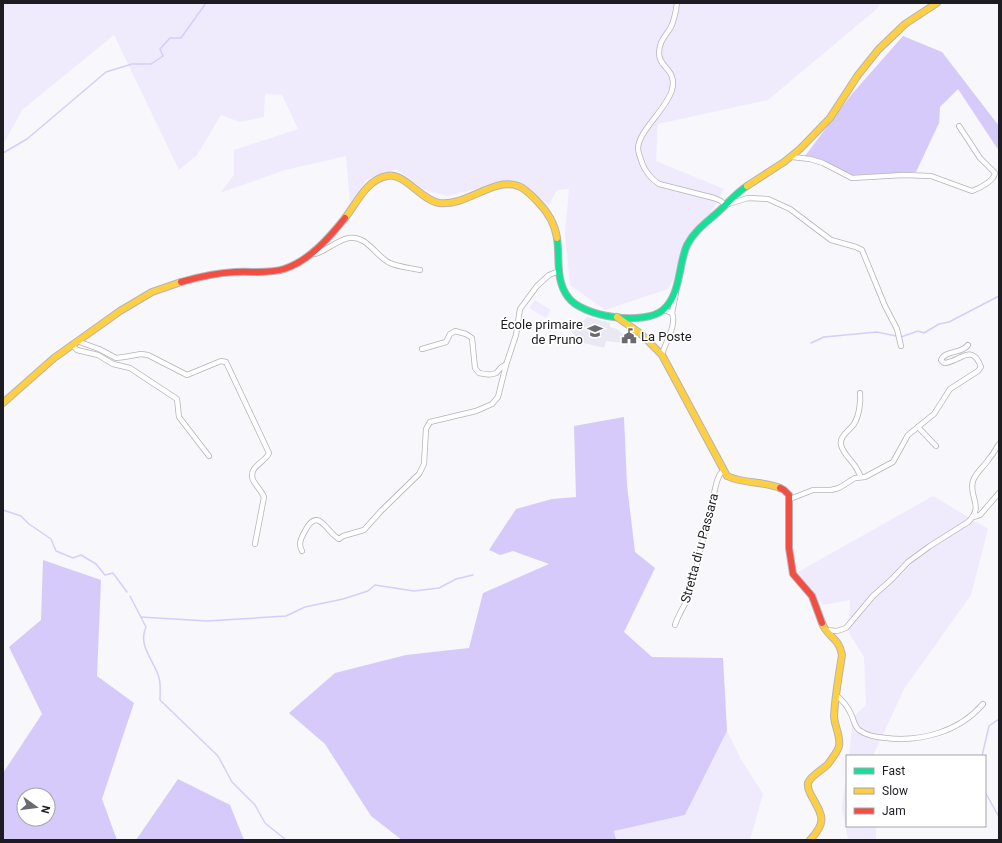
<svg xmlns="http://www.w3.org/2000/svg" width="1002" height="843" viewBox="0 0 1002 843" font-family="Roboto,sans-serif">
<rect width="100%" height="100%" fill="#f8f7fb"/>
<polygon fill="#eae8f3" points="587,317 610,323 610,327 617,329 623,334 624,333 632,340 627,346 624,343 606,341 604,348 584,343 576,337 566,324 566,322 580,325"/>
<g fill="#efebfd">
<polygon points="3,3 880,3 878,8 768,100 658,124 656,161 724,189 668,289 605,310 570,285 565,234 569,189 557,190 549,205 514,180 447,196 425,190 396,169 367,179 350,203 346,156 285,170 220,193 234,175 234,150 298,129 282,95 265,94 264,117 240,122 221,115 197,155 179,170 114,35 22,110 3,145"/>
<polygon points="535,300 551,310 546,318 529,308"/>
<polygon points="933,496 988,529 971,595 904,689 873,756 849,756 852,728 851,719 866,705 864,657 849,633 850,600 823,605 798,572"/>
<polygon points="727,731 742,761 763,794 750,840 616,840 613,831 685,815"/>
<polygon points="847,768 847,826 876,826 876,840 848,840 842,807"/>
</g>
<g fill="#d6cafa" fill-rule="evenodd">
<polygon points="903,36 942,52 999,126 999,151 958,89 940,107 939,123 916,172 852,175 822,160 805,156 851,95"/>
<polygon points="624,417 627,485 635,552 655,568 624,632 652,657 723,658 727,731 685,815 614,831 616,840 402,840 371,816 325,744 289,713 335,673 406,655 469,648 483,593 549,564 513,551 500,555 489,550 516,509 552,499 576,497 574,426"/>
<path d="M43,560L101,580L97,676L134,703L102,799L117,840H3V773L42,714L9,647L41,620ZM24,795H48V819H24Z"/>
<polygon points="178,779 230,805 244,840 136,840"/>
</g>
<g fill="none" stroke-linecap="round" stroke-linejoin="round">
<g stroke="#d8ccfd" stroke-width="1.5">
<polyline points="3,153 27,139 106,72 132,64 151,64 163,56 160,49 170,38 181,38 206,3"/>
<polyline points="901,337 918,331 924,333 939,324 949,322 999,296"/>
<polyline points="811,343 824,337 877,332 896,336"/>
<polyline points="3,510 21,516 29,524 51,539 56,551 73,558 81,555 96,564 105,575 113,573 127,592"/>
<path d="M130,596L146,627C137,646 155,661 159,678C161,685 160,693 160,700L218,756L232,782L255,805L265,823L286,840"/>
<polyline points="141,617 207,621 286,616 305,607 343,599 368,591 375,585 414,591 439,588 456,579 473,575"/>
<polyline points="982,756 989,726 999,719"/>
<polyline points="985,792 999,817"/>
</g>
<g stroke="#b5b3b9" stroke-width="6">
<g id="street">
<path d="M677,3C676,11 674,20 671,27C665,37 659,41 659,54C660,69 677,69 672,90C666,110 639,130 638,148C638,153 641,159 642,163C645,171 652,180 659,184L714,198L721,201L725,205L748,198L768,199L790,209L831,240L856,247L862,250L885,306L897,329L901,346"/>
<path d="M792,157L810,159L823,163L852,178L903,175L931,176L972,191C980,188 994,181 995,173L980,158L959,126"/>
<path d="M312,252L315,254C326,251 339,239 349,238C367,235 376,257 390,263C398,267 411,268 420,270"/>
<polyline points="672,313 676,293"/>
<path d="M77,341L99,349L116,358L124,357L141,354L148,355L187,375L221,361L226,362L269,453C265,463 248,466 253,480C256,486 261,490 264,497L255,544"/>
<polyline points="72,345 77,350 98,355 113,364 130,368 177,399 179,417 209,456"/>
<path d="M422,349L446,342L450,334L455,331L466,334L472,338L475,368L479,373C485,374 491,376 496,373C500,370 500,366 506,365"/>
<path d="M662,355C665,342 677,326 672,313L664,310"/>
<path d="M860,393C861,402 859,416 854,424C850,430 839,436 841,445C843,453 850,459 855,466C857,469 859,473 861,477"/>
<polyline points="918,427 936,446"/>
<path d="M790,499L813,490H831L839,488L855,478L865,477L893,462L908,435L934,414L950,389L978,371L981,367C972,342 960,362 944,363L941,360C945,350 962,354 968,345"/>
<polyline points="973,517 980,515 999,493"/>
<path d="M302,551C298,544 301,538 305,531C318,505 327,533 339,539L343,536L364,530L381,511L419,474L424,464L426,429L430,422L476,411L492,404L498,397L506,365L516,335L520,309L537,286L549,275L559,271"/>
<path d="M675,625C678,615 684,606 689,597L717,481L720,474L723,471"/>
<path d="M826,630L837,631L846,628L873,596L892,579L908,562L930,546L968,522C985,506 968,497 973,481C975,474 982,468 986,463C991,457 995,451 999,444"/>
<path d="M836,695C842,700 848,707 851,714C854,720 854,726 859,730C867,736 876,737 886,738C921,742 959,732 983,704"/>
</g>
</g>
<g stroke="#b5b3b9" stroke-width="8">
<path id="fast" d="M557,238C560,257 555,280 568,297C582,317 644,326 663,310C681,295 678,265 687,245C694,231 707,222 718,212C728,203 736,193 747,186"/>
</g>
<g stroke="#b5b3b9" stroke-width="8">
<g id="slow">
<polyline points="747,186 784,162 800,149 830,118 858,75 878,50 905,24 937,3"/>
<path d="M345,218C357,203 366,180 387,176C404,172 421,200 439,203C465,207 494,177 518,186C525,188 532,196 537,201C547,211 555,224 557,238"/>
<path d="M617,317L641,334L662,355L727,476C744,484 763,481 780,488"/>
<polyline points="3,403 54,358 120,311 152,292 181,282"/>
<path d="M810,840C828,821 822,815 811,795C809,791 807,788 808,783C811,775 823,770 828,764C831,760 838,751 839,746C841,736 834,725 834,716C835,696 839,675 842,655C839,637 827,637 822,623"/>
</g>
</g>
<g stroke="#b5b3b9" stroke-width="8">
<g id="jam">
<path d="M181,282C198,277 217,273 235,272C252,271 269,274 284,269C309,261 329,238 345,218"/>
<polyline points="780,488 784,490 789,495 789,548 793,574 812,596 822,623"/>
</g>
</g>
<use href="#street" stroke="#fefefe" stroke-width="4.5"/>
<use href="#fast" stroke="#16e098" stroke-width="6"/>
<use href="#slow" stroke="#ffcf43" stroke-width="6"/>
<use href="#jam" stroke="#f24e42" stroke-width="6"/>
</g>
<defs>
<g id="school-bare" transform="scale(1.2)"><path d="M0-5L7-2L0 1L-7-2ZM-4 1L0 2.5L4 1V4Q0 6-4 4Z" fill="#6a696f" stroke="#fff" stroke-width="2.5" paint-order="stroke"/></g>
<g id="civic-bare" transform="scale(1.2)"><path d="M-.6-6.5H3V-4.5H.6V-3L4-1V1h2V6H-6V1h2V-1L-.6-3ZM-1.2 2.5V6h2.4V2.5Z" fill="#6a696f" stroke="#fff" stroke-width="2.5" paint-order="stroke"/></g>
</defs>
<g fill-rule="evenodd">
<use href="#school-bare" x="595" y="331"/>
<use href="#civic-bare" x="629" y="336"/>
</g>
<g text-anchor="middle" stroke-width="3.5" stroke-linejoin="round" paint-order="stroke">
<g font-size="13" fill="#1d1c23" stroke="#fff" text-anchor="end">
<text x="583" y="329">École primaire<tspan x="583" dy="15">de Pruno</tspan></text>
<text x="641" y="341" text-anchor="start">La Poste</text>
</g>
<g font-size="13" fill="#1d1c23" stroke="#fff">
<text transform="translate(699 548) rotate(-75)" y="5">Stretta di u Passara</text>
</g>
</g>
<rect width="1002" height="843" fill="none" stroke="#1d1c23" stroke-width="8"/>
<rect x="846" y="755" width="140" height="72" fill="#ffffff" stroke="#a5a4a7"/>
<rect x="854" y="768" width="20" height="6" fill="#16e098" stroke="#a5a4a7"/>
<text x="882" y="775" font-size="12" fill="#1d1c23">Fast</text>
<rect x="854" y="788" width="20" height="6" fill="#ffcf43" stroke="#a5a4a7"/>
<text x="882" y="795" font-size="12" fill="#1d1c23">Slow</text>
<rect x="854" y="808" width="20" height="6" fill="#f24e42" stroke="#a5a4a7"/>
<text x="882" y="815" font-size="12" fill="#1d1c23">Jam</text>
<g transform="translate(36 807) rotate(104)"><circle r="19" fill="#ffffff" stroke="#a5a4a7"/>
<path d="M0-3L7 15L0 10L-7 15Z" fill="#6a696f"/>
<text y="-6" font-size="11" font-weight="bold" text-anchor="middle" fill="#1d1c23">N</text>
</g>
</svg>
